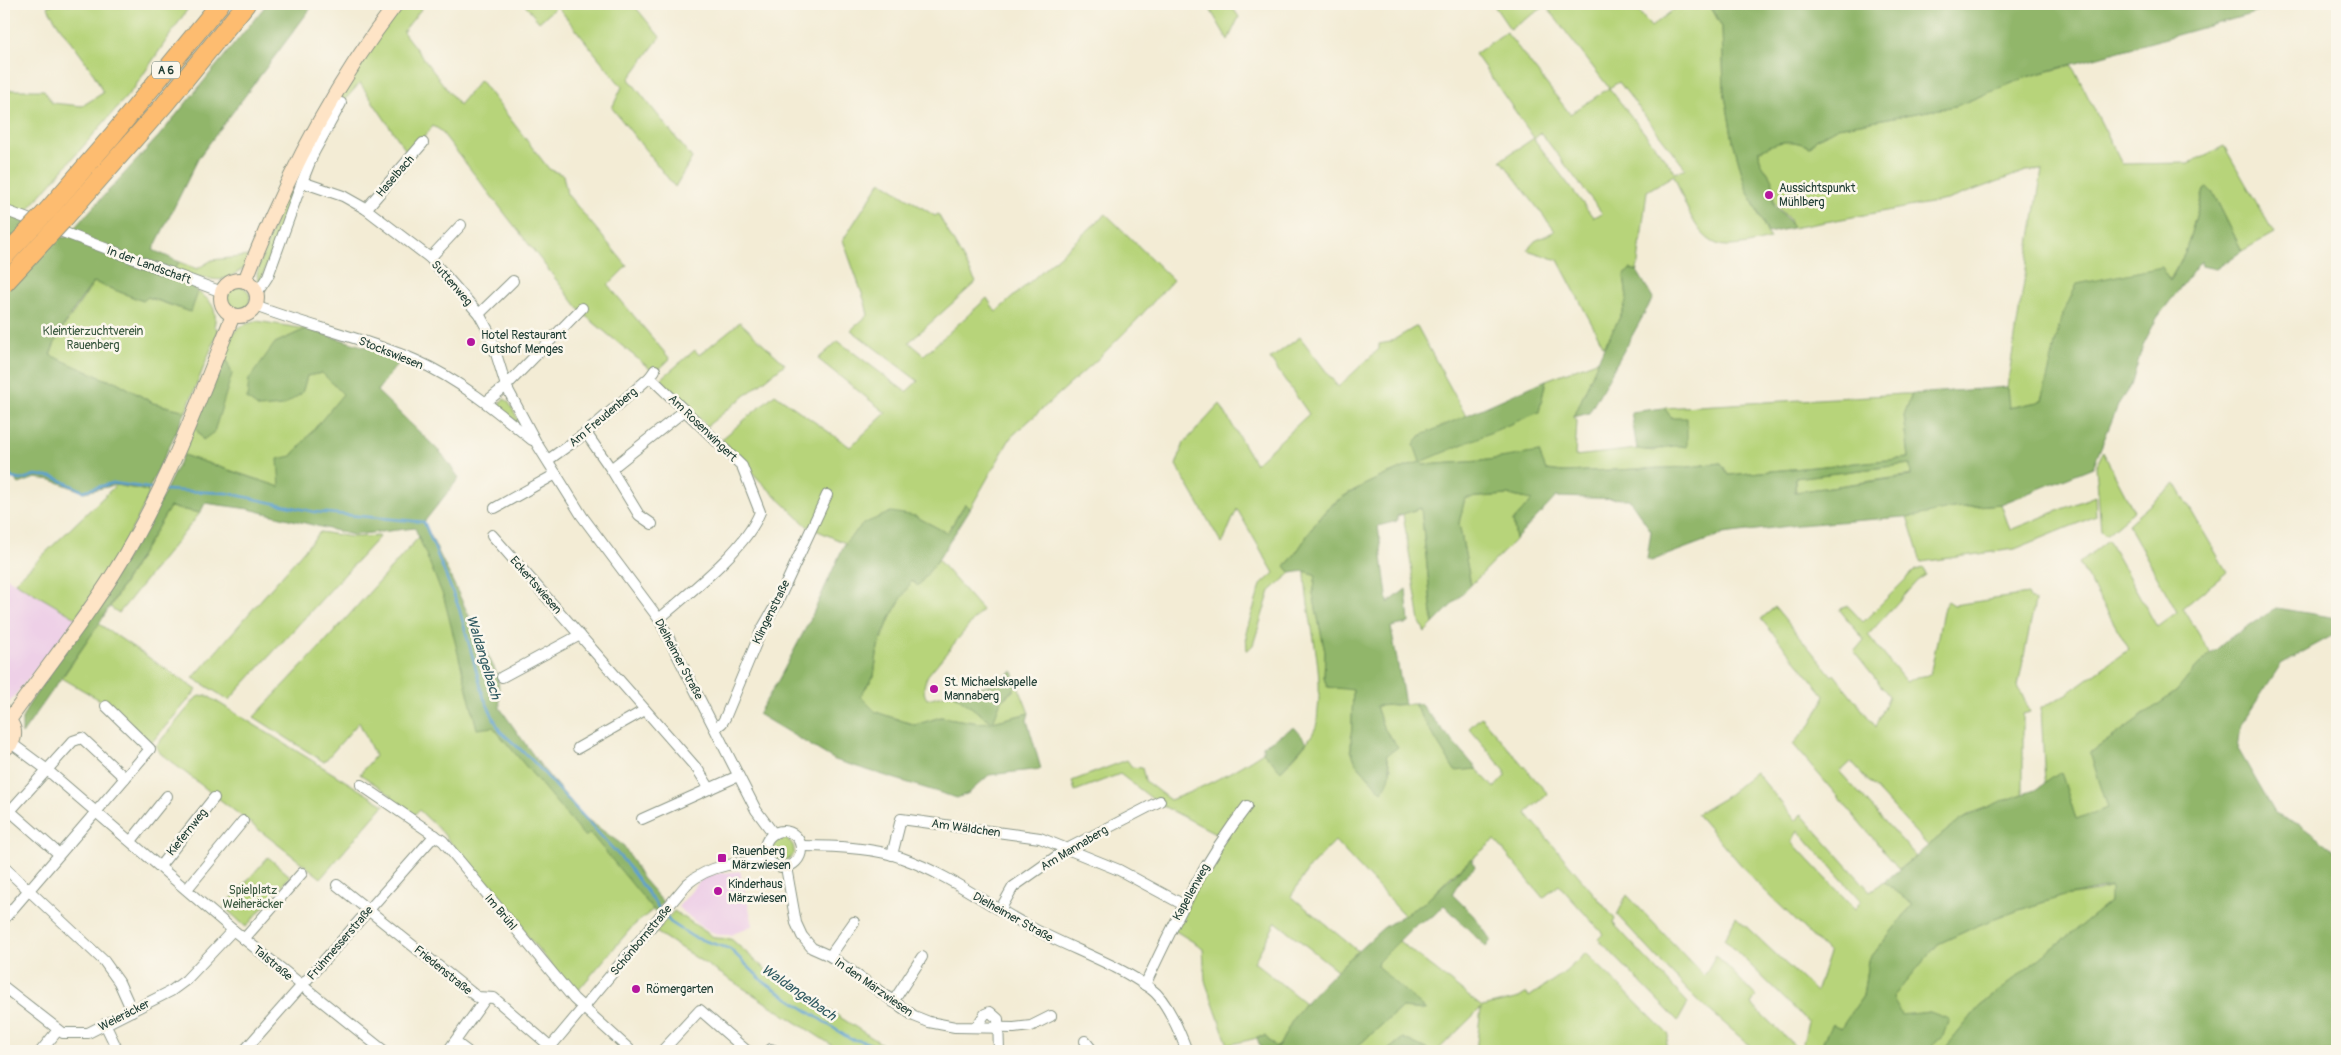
<svg xmlns="http://www.w3.org/2000/svg" width="2341" height="1055" viewBox="0 0 2341 1055" font-family="Pangolin,sans-serif">
<rect width="100%" height="100%" fill="#fbf7ec"/>
<filter id="ink" filterUnits="userSpaceOnUse"><feTurbulence type="fractalNoise" baseFrequency=".02" numOctaves="2"/><feDisplacementMap in="SourceGraphic" scale="10" xChannelSelector="R" yChannelSelector="G"/><feConvolveMatrix kernelMatrix="1 2 1 2 8 2 1 2 1" color-interpolation-filters="sRGB"/></filter>
<filter id="wash" filterUnits="userSpaceOnUse"><feTurbulence type="fractalNoise" baseFrequency=".0096" numOctaves="4" result="noise"/><feDisplacementMap in="SourceGraphic" scale="20" xChannelSelector="R" yChannelSelector="G"/><feGaussianBlur stdDeviation="1.12" result="paint"/><feColorMatrix in="noise" values="0 0 0 0 0 0 0 0 0 0 0 0 0 0 0 0 0 1.4 0 .05"/><feComposite in="paint" operator="in"/></filter>
<g filter="url(#wash)">
<rect width="100%" height="100%" fill="#f3ecd5"/>
<g fill="#eed0e7">
<polygon points="4,576 76,618 4,709"/>
<polygon points="740,871 753,925 731,935 718,935 703,928 678,907 705,875"/>
</g>
<g fill="#b7d47a" stroke="#6b8857" fill-rule="evenodd">
<path d="M55,4H191L134,88L20,219L10,216L4,222V90H44L52,103L82,106L103,93C91,61 63,37 47,6Z"/>
<path d="M403,4H425L403,32L459,105L480,80L549,169L563,175L567,194L627,266L608,285L670,359L655,373L582,313L440,130L433,126L409,155L360,83L331,115L302,166L298,184L259,285L257,274L259,266C271,234 282,201 296,170C321,114 364,51 403,4Z"/>
<polygon points="524,4 633,4 660,37 629,79 692,158 675,187 612,108 622,87 557,6 539,22"/>
<polygon points="1207,4 1230,4 1239,17 1228,40"/>
<path d="M1493,4H1633L1651,27L1681,4H1709L1722,27L1724,90L1733,141L1746,188L1770,239C1757,242 1742,246 1728,246C1697,247 1683,198 1674,175L1647,191L1637,271L1630,269L1624,276L1627,298L1623,311L1604,347L1558,260L1527,250L1535,241L1555,231L1501,160L1534,138L1475,54L1506,32L1570,114L1609,88L1546,6L1510,29ZM1619,82L1685,168L1676,173L1609,88ZM1541,133L1602,213V214L1593,217L1534,139Z"/>
<path d="M2072,65L2122,164L2189,163L2224,146L2274,233L2242,251L2213,193L2207,187L2204,189L2185,253L2169,281L2043,395L2042,401L2008,408L2007,387L2042,170L2026,171L1947,200L1792,228L1789,219L1774,203C1773,194 1775,188 1771,179C1766,166 1759,167 1759,151C1779,141 1789,138 1810,147L1816,139L1838,127L1956,106L2027,77Z"/>
<polygon points="881,181 935,216 938,214 976,282 909,342 924,355 987,298 996,312 1106,214 1173,280 1135,322 1099,358 1011,437 970,509 965,504 947,533 915,516 863,524 845,543 807,526 760,481 722,439 775,394 850,447 886,413 818,359 838,341 906,392 918,381 851,330 868,315 865,302 843,240"/>
<path d="M248,256L244,268C221,284 219,280 194,276C186,275 177,275 169,275L179,262L197,269L212,260Z"/>
<path d="M94,282L143,301L147,297L190,312L198,292C212,301 218,310 214,327L219,329L186,411L153,403L115,381L107,380L50,356L57,337Z"/>
<circle cx="238" cy="298" r="12"/>
<path d="M257,321L306,329L275,343L302,393L307,376L322,373L344,394L292,456L280,487L183,455L195,427L203,440C209,414 219,348 236,330C241,325 250,323 257,321Z"/>
<polygon points="740,322 785,364 707,426 661,379 695,350 699,355"/>
<path d="M1417,326L1466,416L1420,436L1466,441L1539,412L1546,380L1599,360L1574,417L1577,421L1575,456L1637,449L1653,451L1675,444L1672,418L1664,408L1903,394H1912L1904,415L1909,458L1729,475L1721,463L1688,467L1563,472L1546,470L1539,453L1481,461L1423,465L1420,462C1394,471 1348,489 1328,508C1310,525 1302,549 1285,566L1291,573L1270,591L1253,645L1247,651L1246,632L1261,585L1274,573L1237,509L1222,544L1176,465L1184,443L1220,404L1255,464L1309,414L1270,359L1300,337L1338,387L1379,349V344L1390,342Z"/>
<polygon points="504,399 508,401 522,426 500,408 500,402"/>
<polygon points="2103,452 2134,511 2107,534 2104,534 2101,531 2096,466"/>
<polygon points="1910,464 1912,475 1796,492 1795,478"/>
<polygon points="2175,483 2227,572 2183,608 2211,654 2197,666 2177,691 2090,753 2109,808 2076,819 2061,773 2045,784 2041,708 2067,694 2129,649 2079,563 2108,540 2157,627 2177,612 2128,524"/>
<path d="M116,485L148,491L149,494C130,538 103,578 76,618L15,582Z"/>
<polygon points="1508,495 1532,500 1513,521 1516,539 1471,585 1459,523 1465,498"/>
<polygon points="2095,496 2096,516 2015,549 1921,562 1907,516 1953,508 2001,504 2010,530"/>
<polygon points="170,507 200,513 119,613 110,607"/>
<polygon points="1421,508 1433,624 1425,632 1420,622 1403,514"/>
<polygon points="320,532 351,537 380,536 229,700 193,678"/>
<polygon points="424,535 482,698 530,760 655,908 632,927 575,994 442,832 419,810 413,816 388,800 392,796 360,774 375,756 359,722 324,762 254,717 324,643 418,538"/>
<path d="M938,560L982,610L928,675C924,683 922,692 927,699L952,693L992,722L1001,701L1013,691L1017,683L1029,713L993,722L979,723L941,717L915,725L876,712L860,696L874,676L878,647L891,616L912,580L918,585Z"/>
<polygon points="1924,568 1926,575 1917,581 1868,635 1906,682 1917,677 1930,675 1944,607 1948,601 1954,605 2028,594 2030,598 2035,601 2018,686 2030,712 2023,714 2023,794 1971,813 1956,823 1928,846 1851,762 1840,772 1916,856 1899,869 1793,744 1811,724 1825,696 1761,619 1775,607 1832,676 1834,674 1876,727 1889,696 1854,652 1864,640 1839,609 1848,606 1863,622 1915,570"/>
<path d="M1305,571L1316,575L1313,594L1325,652L1324,678L1327,687L1353,689L1351,750L1356,763L1382,792L1391,768L1386,756L1397,747L1383,727L1376,706L1414,704L1455,770L1477,769L1494,788L1505,776V771L1469,728L1481,717L1548,794L1526,813L1615,919L1613,923L1688,1003L1678,1021L1598,939L1603,934L1559,885L1543,898L1495,840L1453,874L1425,902L1404,915L1335,841L1309,868L1291,896L1358,951L1337,970L1276,922L1254,962L1305,1003L1294,1017L1279,1046L1275,1047L1265,1036L1228,1045L1205,981L1203,948L1174,930L1225,838L1159,804L1120,774L1075,791L1072,781L1127,760L1132,767L1142,768L1145,781L1170,800C1203,788 1233,772 1263,752L1281,771C1293,758 1308,744 1315,729C1318,723 1317,716 1318,710C1324,663 1306,618 1305,571Z"/>
<polygon points="99,624 197,690 152,742 100,700 62,678"/>
<polygon points="206,695 384,805 321,878 160,753 156,746 197,697"/>
<path d="M1756,772L1796,821L1801,814L1870,891L1884,882L1913,904L1868,961L1863,996L1841,1028L1832,1025L1823,1041L1829,1051H1801L1808,1022L1724,939L1736,917L1816,992L1829,953L1755,881L1697,814L1724,798ZM1798,830L1861,901L1855,909L1792,842Z"/>
<circle cx="783" cy="850" r="11"/>
<polygon points="268,857 290,876 246,927 224,907"/>
<polygon points="2111,887 2110,902 1979,1007 1943,1051 1926,1051 1943,1036 1930,1012 1900,1016 1893,997 1938,944 1979,925 2019,910 2064,896 2099,891"/>
<polygon points="1627,895 1704,976 1716,955 1756,996 1751,1004 1800,1051 1756,1051 1693,996 1617,915"/>
<polygon points="674,911 715,938 731,939 766,970 893,1051 841,1051 656,932"/>
<polygon points="1399,941 1482,1007 1519,998 1527,993 1529,997 1565,972 1586,953 1669,1035 1664,1051 1476,1051 1481,1008 1437,1051 1430,1051 1403,1038 1387,1051 1352,1051 1401,1008 1424,1010 1377,966 1378,961"/>
</g>
<g fill="#91b66a" stroke="#587a4f" fill-rule="evenodd">
<path d="M267,4H314L199,157L153,250L179,262L170,275L192,285L198,292L191,312L148,297L143,301L94,282C76,305 60,328 50,355L107,380L115,381L153,403L186,411L148,491L116,485L84,492L52,480L35,478L19,484L4,469V222L10,216L65,238L159,136Z"/>
<path d="M1709,4H2287L2027,77L1956,106L1838,127L1816,139L1810,147C1789,138 1779,141 1759,151C1759,166 1769,170 1773,183C1775,190 1771,200 1775,206C1782,214 1788,218 1792,228L1768,233L1746,188L1733,141L1724,90L1722,27Z"/>
<path d="M2207,187L2213,193L2242,251L2216,269L2202,266L2201,261L2157,318L2143,345L2131,385L2119,403L2093,467L2001,504L1953,508L1917,516L1798,525L1723,534L1651,561L1647,559L1651,531L1629,499L1556,497L1516,539L1513,521L1532,500L1508,495L1465,498L1459,523L1471,585L1433,624L1421,508L1397,516V521L1378,526L1388,603L1406,589L1409,623L1391,627L1405,704L1376,706L1383,727L1398,747L1386,756C1393,773 1391,777 1382,792L1356,763L1351,750L1353,690L1327,687L1324,678L1325,652L1313,594L1316,575L1305,571L1291,573L1285,566C1300,551 1308,531 1323,514C1343,491 1391,472 1420,462L1414,445L1420,436L1546,380L1539,412L1421,462L1423,465L1481,461L1539,452L1546,470L1563,472L1688,467L1721,463L1729,475L1909,458L1904,415L1912,394L2007,387L2009,408L2042,401L2061,318L2077,284L2162,267L2170,281L2185,253L2204,189ZM1910,464L1911,476L1795,492V478Z"/>
<polygon points="1630,269 1637,271 1653,298 1589,413 1574,417 1604,347 1623,311 1627,298 1624,276"/>
<polygon points="306,329 402,358 377,391 442,454 459,478 424,522 498,676 500,708 543,769 584,817 624,846 642,878 663,902 655,912 590,833 585,837 493,727 477,729 444,598 415,528 353,535 249,509 205,503 200,513 170,507 99,624 22,734 22,719 28,706 151,520 183,455 280,487 278,459 292,456 343,394 322,373 307,376 302,393 283,406 259,408 247,399 249,379 275,343"/>
<polygon points="224,353 232,374 214,432 203,440 195,427"/>
<path d="M1664,408L1672,418H1687V447C1667,443 1658,453 1637,449L1631,412Z"/>
<polygon points="965,504 970,509 938,560 918,586 912,581 891,616 878,647 874,676 860,696 876,712 915,725 941,717 979,723 991,722 952,693 990,685 1013,671 1017,686 1001,701 993,722 1029,713 1027,720 1041,769 989,775 969,793 957,798 835,760 758,714 779,679 810,620 845,543 863,524 891,512 915,516 947,533"/>
<polygon points="2277,608 2337,618 2337,633 2281,664 2241,725 2238,749 2275,813 2300,825 2337,853 2337,1051 1943,1051 1979,1007 2110,902 2110,887 2064,896 2019,910 1979,925 1938,944 1893,997 1901,1015 1930,1012 1949,1019 1943,1036 1926,1051 1829,1051 1823,1041 1832,1024 1841,1028 1863,996 1868,961 1913,904 1884,882 1961,819 1999,802 2035,790 2061,772 2076,819 2108,808 2090,753 2177,691 2197,666 2231,637"/>
<polygon points="1414,704 1420,704 1477,769 1455,771"/>
<polygon points="1294,727 1307,742 1281,771 1263,752 1263,746"/>
<polygon points="1472,858 1475,867 1460,880 1452,894 1473,915 1491,940 1486,947 1444,905 1433,916 1416,924 1378,962 1377,966 1426,1010 1401,1008 1352,1051 1262,1051 1257,1038 1265,1036 1275,1047 1279,1046 1294,1017 1305,1003 1337,970 1383,928 1425,902"/>
<polygon points="1403,1038 1430,1051 1387,1051"/>
</g>
<g fill="none" stroke-linecap="round" stroke-linejoin="round">
<g stroke="#5ca0d1" stroke-width="2.5">
<polyline points="4,466 12,478 21,480 35,475 54,477 83,491 113,483 154,489"/>
<polyline points="164,490 227,493 315,512 424,522 459,608 484,698 500,731 531,759 624,861 661,911"/>
<path d="M665,915L670,922L693,937L730,949L764,982L850,1039C861,1041 872,1042 879,1051"/>
</g>
</g>
</g>
<g filter="url(#ink)">
<g fill="none" stroke-linecap="round" stroke-linejoin="round">
<g stroke="#899484" stroke-width="12">
<g id="street">
<polyline points="302,182 314,152 341,103"/>
<polyline points="366,209 423,143"/>
<polyline points="4,210 222,292"/>
<polyline points="430,258 461,225"/>
<polyline points="257,293 268,276 302,182 343,196 366,209 430,258 479,314 490,334 506,386 537,444 582,516 659,619 756,810 773,833"/>
<path d="M255,306C308,326 363,338 415,360C458,379 496,410 532,440"/>
<polyline points="479,314 513,281"/>
<path d="M650,377L742,466L760,512C746,549 690,592 659,619"/>
<polyline points="486,402 506,386 582,308"/>
<polyline points="586,433 611,469 639,515 652,524"/>
<polyline points="548,460 586,433 650,377 655,370"/>
<polyline points="611,469 684,411"/>
<polyline points="495,508 556,474"/>
<polyline points="492,535 698,770 710,789"/>
<polyline points="502,677 580,635"/>
<polyline points="715,728 722,723 725,718 761,631 778,601 827,495"/>
<polyline points="11,743 46,769 233,930 384,1051"/>
<polyline points="578,748 645,710"/>
<polyline points="361,785 443,841 574,999 631,1051"/>
<polyline points="642,819 738,776"/>
<circle cx="783" cy="849" r="18"/>
<polyline points="131,841 167,796"/>
<path d="M801,846C832,846 873,847 902,858C950,875 992,908 1036,930C1074,950 1117,964 1151,989C1167,1000 1180,1033 1187,1051"/>
<polyline points="59,854 10,811 73,741 82,738 125,778"/>
<polyline points="892,855 901,819 1040,838 1119,870 1182,904"/>
<polyline points="160,866 214,798"/>
<polyline points="4,867 104,961 119,982 132,1011"/>
<polyline points="786,867 796,923 802,936 812,948 830,956 914,1016 929,1022 955,1027 1014,1028 1031,1026 1051,1016"/>
<polyline points="337,885 477,997 494,998 551,1047"/>
<polyline points="187,889 243,821"/>
<polyline points="1000,910 1013,887 1067,849 1160,801"/>
<polyline points="4,919 150,749 106,706"/>
<polyline points="244,939 302,873"/>
<polyline points="830,956 854,922"/>
<path d="M1145,985C1175,921 1204,861 1247,806"/>
<polyline points="4,987 63,1033 88,1033 171,991 186,980 233,930"/>
<polyline points="893,1002 922,957"/>
<polyline points="105,1024 118,1051"/>
<polyline points="977,1026 985,1014 990,1012 998,1019 999,1051"/>
<polyline points="1085,1041 1093,1051"/>
<polyline points="455,1042 467,1051"/>
<polyline points="41,1051 58,1030"/>
<polyline points="244,1051 435,835"/>
<polyline points="448,1051 486,998"/>
<path d="M547,1051L687,884C709,865 742,860 770,863"/>
<polyline points="662,1051 700,1010 747,1051"/>
<polyline points="769,1051 771,1049 776,1051"/>
</g>
</g>
<g stroke="#899484" stroke-width="16">
<g id="secondary">
<circle cx="239" cy="298" r="18"/>
<path d="M245,281C284,181 331,89 396,4"/>
<path d="M4,718C17,725 18,741 4,749"/>
<path d="M9,720C44,671 82,624 114,573C165,492 198,403 233,315"/>
</g>
</g>
<g stroke="#899484" stroke-width="20">
<g id="highway">
<polyline points="48,210 112,136 220,4"/>
<polyline points="61,222 164,105 246,4"/>
</g>
</g>
<use href="#street" stroke="#fff" stroke-width="10"/>
<use href="#secondary" stroke="#fee4c6" stroke-width="14"/>
<use href="#highway" stroke="#fdbc70" stroke-width="18"/>
<g stroke="#899484" stroke-width="20" stroke-linecap="butt">
<g id="highway-bridge">
<polyline points="4,257 48,210"/>
<polyline points="4,284 61,222"/>
</g>
</g>
<use href="#highway-bridge" stroke="#fdbc70" stroke-width="18"/>
</g>
</g>
<g fill="#b5179e" stroke="#fbf7ec" stroke-width="2">
<circle cx="1769" cy="195" r="5"/>
<circle cx="471" cy="342" r="5"/>
<circle cx="934" cy="689" r="5"/>
<rect x="717" y="853" width="10" height="10" rx="2.5"/>
<circle cx="718" cy="891" r="5"/>
<circle cx="636" cy="989" r="5"/>
</g>
<g text-anchor="middle" stroke-width="5" stroke-linejoin="round" paint-order="stroke">
<rect fill="#fbf7ec" stroke="#61756b" stroke-width="1" x="152" y="61.5" width="28" height="17" rx="4"/>
<g font-size="11" font-weight="bold" fill="#1f3d34">
<text x="166" y="74">A 6</text>
</g>
<g font-size="12" fill="#1f3d34" stroke="#fbf7ec">
<text transform="translate(395 176) rotate(-49)" y="4">Haselbach</text>
<text transform="translate(149 265) rotate(20)" y="4">In der Landschaft</text>
<text transform="translate(452 283) rotate(49)" y="4">Suttenweg</text>
<text transform="translate(391 353) rotate(22)" y="4">Stockswiesen</text>
<text transform="translate(603 417) rotate(-40)" y="4">Am Freudenberg</text>
<text transform="translate(703 428) rotate(44)" y="4">Am Rosenwingert</text>
<text transform="translate(536 585) rotate(49)" y="4">Eckertswiesen</text>
<text transform="translate(771 612) rotate(-64)" y="4">Klingenstraße</text>
<text transform="translate(679 659) rotate(62)" y="4">Dielheimer Straße</text>
<text transform="translate(966 828) rotate(8)" y="4">Am Wäldchen</text>
<text transform="translate(187 832) rotate(-51)" y="4">Kiefernweg</text>
<text transform="translate(1074 848) rotate(-31)" y="4">Am Mannaberg</text>
<text transform="translate(1191 892) rotate(-61)" y="4">Kapellenweg</text>
<text transform="translate(501 912) rotate(50)" y="4">Im Brühl</text>
<text transform="translate(1013 917) rotate(29)" y="4">Dielheimer Straße</text>
<text transform="translate(641 940) rotate(-50)" y="4">Schönbornstraße</text>
<text transform="translate(340 943) rotate(-49)" y="4">Frühmesserstraße</text>
<text transform="translate(273 963) rotate(40)" y="4">Talstraße</text>
<text transform="translate(443 970) rotate(39)" y="4">Friedenstraße</text>
<text transform="translate(874 987) rotate(35)" y="4">In den Märzwiesen</text>
<text transform="translate(124 1015) rotate(-27)" y="4">Weieräcker</text>
</g>
<g font-size="12" fill="#1f3d34" stroke="#fbf7ec" text-anchor="start">
<text x="1779" y="192">Aussichtspunkt<tspan x="1779" dy="14">Mühlberg</tspan></text>
<text x="481" y="339">Hotel Restaurant<tspan x="481" dy="14">Gutshof Menges</tspan></text>
<text x="944" y="686">St. Michaelskapelle<tspan x="944" dy="14">Mannaberg</tspan></text>
<text x="732" y="855">Rauenberg<tspan x="732" dy="14">Märzwiesen</tspan></text>
<text x="728" y="888">Kinderhaus<tspan x="728" dy="14">Märzwiesen</tspan></text>
<text x="646" y="993">Römergarten</text>
</g>
<g font-size="12" fill="#3d5b42" stroke="#fbf7ec">
<text x="93" y="335">Kleintierzuchtverein<tspan x="93" dy="14">Rauenberg</tspan></text>
<text x="253" y="894">Spielplatz<tspan x="253" dy="14">Weiheräcker</tspan></text>
</g>
<g font-size="14" font-style="italic" fill="#315b63" stroke="#fbf7ec">
<text transform="translate(484 657) rotate(73)" y="5">Waldangelbach</text>
<text transform="translate(799 992) rotate(35)" y="5">Waldangelbach</text>
</g>
</g>
<rect width="2341" height="1055" fill="none" stroke="#fbf7ec" stroke-width="20"/>
</svg>
